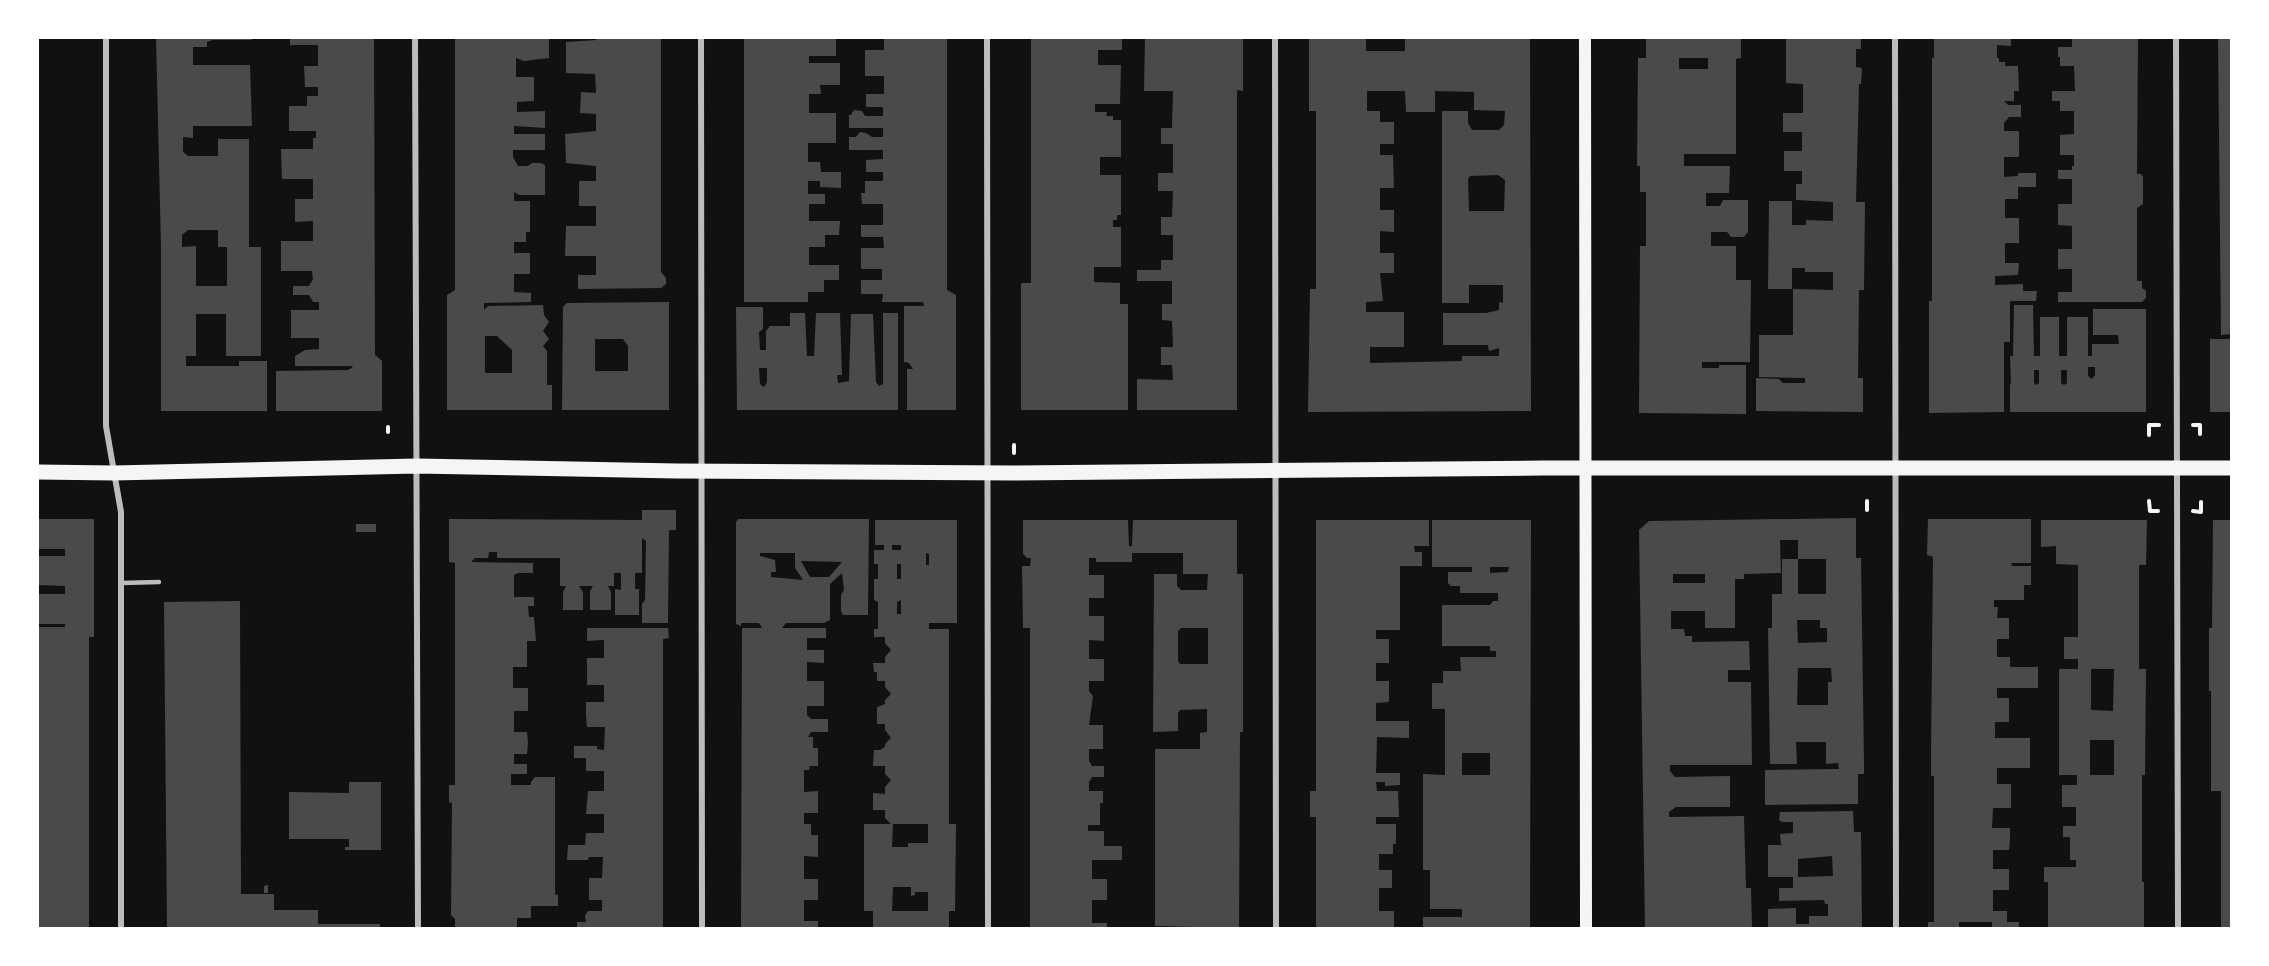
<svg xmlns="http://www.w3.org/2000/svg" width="2269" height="966" viewBox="0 0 2269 966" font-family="Signika,sans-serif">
<rect width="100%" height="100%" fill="#111"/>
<g fill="#4a4a4a" fill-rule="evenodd">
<path d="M156,38H252V40H213L207,42V47H193V65H250L252,126H193V138L183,137V152L188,156H218V139H249V247H261V356H226V314H196V356H186V366H239V361H267V411H161V247ZM188,230H218V247H227V286H196V246L182,247V235Z"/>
<polygon points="290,38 374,38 375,355 382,361 382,411 276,411 276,371 348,370 353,367 351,366 295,366 295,356 305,350 319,349 319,338 291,338 291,310 319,310 319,302 313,302 309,295 293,295 293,286 309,286 313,279 312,271 281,271 281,241 313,241 313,221 295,222 295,199 313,199 313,179 282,179 281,149 313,149 313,138 316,138 316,131 289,131 289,106 307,106 307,96 318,96 318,87 305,87 304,66 318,66 318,45 290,45"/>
<path d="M455,38H549V58L524,61L516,58V77H534V101L517,102V112L545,111V128L514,126V134H545V150H513V157L518,166H528L532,163H541L545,165V195H519L514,192V201H530V232H526V242H514V253H530V274H514V292L531,293V302L484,303V310L488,306L543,305L544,315L549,322L543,331L549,339L543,346L547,351V385H552V410H447V295L455,290ZM485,336H497L512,350V373H485Z"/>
<polygon points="596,38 661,38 661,272 666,278 666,284 661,288 578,289 578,275 596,275 596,256 565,256 566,226 596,226 596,206 579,206 579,181 596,181 596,166 566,163 565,134 596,131 596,114 580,113 581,92 596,93 595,74 566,73 566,42 596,40"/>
<polygon points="744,38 836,38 836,56 809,56 809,63 840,63 840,85 820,85 821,94 809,94 809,113 836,113 836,143 808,143 808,162 820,162 821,172 841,172 841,188 820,187 820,181 808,181 808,194 825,194 825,204 809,204 809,221 840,221 839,235 825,235 825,247 809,247 809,265 839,265 839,280 824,280 824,292 808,292 808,302 744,302"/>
<polygon points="884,38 947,38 947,290 956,295 956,410 907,410 907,369 913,369 909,363 904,362 904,306 924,306 923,302 882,302 883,294 861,294 861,280 882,280 882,269 861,269 861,248 884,248 883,237 861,237 861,225 883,225 883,204 862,204 861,193 865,193 865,181 883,181 883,172 866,172 866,160 883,159 883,150 849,150 849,137 856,137 860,132 866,133 872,137 883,137 883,128 849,128 849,115 851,115 854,110 862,111 865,116 883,116 883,107 866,107 866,94 884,94 884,76 865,76 865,50 884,50"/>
<polygon points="1031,38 1122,38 1122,50 1098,50 1098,65 1121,65 1120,104 1095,104 1095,112 1107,112 1106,116 1113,116 1113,120 1121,120 1121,157 1100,157 1100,175 1121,175 1121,215 1117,215 1117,220 1113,220 1113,227 1121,227 1121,267 1094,267 1094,282 1120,283 1120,304 1128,304 1128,410 1021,410 1021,283 1031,283"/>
<polygon points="1145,38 1243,38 1243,91 1237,90 1237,410 1137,410 1137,379 1173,380 1172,365 1161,365 1161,347 1173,347 1172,321 1162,320 1162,304 1172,304 1172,281 1137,281 1137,270 1161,270 1161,260 1173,260 1173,235 1161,235 1161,217 1172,217 1173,191 1158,191 1158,173 1173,173 1173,144 1161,144 1161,128 1172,128 1173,91 1144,91"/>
<path d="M1309,38H1366V51H1405V38H1530L1531,411L1308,412L1310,289H1316V111H1309ZM1367,91H1405L1406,112H1435V91L1474,92V110L1505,111L1504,125L1499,130H1472L1468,123V111H1442V303H1469V285H1503V303L1499,302V310L1486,313H1443V345H1488L1489,351L1499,348V356H1462V361L1370,363V347H1404V312H1366V302L1383,301L1380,273H1394V253H1380V231L1394,232V210H1380V188H1394L1393,155H1380V144H1394V122H1380V111H1367ZM1498,175L1505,180L1504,211H1469L1468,179L1470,176Z"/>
<path d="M1646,38H1726V39H1741V58L1736,59V154H1684V166H1730L1729,193H1706V206H1720L1723,200H1748V232L1744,237H1731L1727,232H1711V246H1736V280H1751L1750,362H1702V368H1719V365H1746V414L1639,413L1640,246H1646V192H1640V166H1637L1638,58H1646ZM1679,58H1708V69H1679Z"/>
<polygon points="1786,38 1861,38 1861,49 1856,49 1856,67 1862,68 1861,84 1859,84 1856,202 1865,202 1864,290 1859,290 1858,378 1863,378 1863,412 1756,411 1756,378 1779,379 1783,383 1805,383 1805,378 1759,377 1759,335 1793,335 1793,289 1833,290 1833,272 1805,272 1805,268 1792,268 1792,289 1768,289 1769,201 1792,201 1792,225 1806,225 1806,220 1833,221 1833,202 1796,200 1796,184 1802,184 1802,171 1784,171 1784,151 1802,151 1802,132 1783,132 1783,113 1803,113 1803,84 1786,83"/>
<polygon points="1934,38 2011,38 2011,46 1997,45 1997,58 1999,58 1999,62 2005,62 2005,66 2018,66 2019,91 2014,91 2014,101 2004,101 2008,105 2021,105 2021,117 2009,117 2004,123 2004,131 2019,131 2019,157 2004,157 2004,177 2018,176 2018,173 2036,173 2036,187 2018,187 2018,199 2005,199 2005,218 2019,218 2019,243 2005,243 2005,263 2019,263 2018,275 1995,276 1995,285 2023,284 2023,291 2037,291 2036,301 2010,301 2010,342 2004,342 2004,412 1929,413 1929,301 1932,301 1932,58 1934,58"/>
<polygon points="2072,38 2138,38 2137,174 2141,174 2143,177 2143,204 2137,208 2137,281 2142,281 2142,288 2146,291 2146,298 2142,302 2058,302 2058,292 2072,292 2072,269 2058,269 2058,249 2072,249 2072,226 2058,225 2058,204 2072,204 2072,179 2058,179 2058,170 2072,170 2072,166 2074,166 2074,155 2060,155 2060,135 2074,134 2074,111 2060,111 2060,101 2052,101 2052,91 2075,91 2074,66 2060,66 2060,57 2058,57 2058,47 2072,47"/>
<polygon points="2218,38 2232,38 2232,334 2221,335"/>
<path d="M669,302V410H562L563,307L567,303ZM595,339H623L628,346V371H595Z"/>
<path d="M2014,305H2033L2034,356H2040V317H2059V356H2067V317H2088V356H2092V344H2119L2118,335H2093V309H2146V412H2010V385L2011,383L2010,356H2013ZM2088,367H2095V375L2092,379L2088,376ZM2034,370H2039V383L2036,385L2034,383ZM2061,370H2067V383L2064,385L2061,383Z"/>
<path d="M736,307H763V329L759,332L760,350H766V331L770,326H790V313H805L807,356H814L816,313H840L842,375H837L838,383L849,381L851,314H873L876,382L879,386L883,384V313H898V410H737ZM759,368H767V382L764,387L760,384Z"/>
<rect x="2210" y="339" width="22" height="73"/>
<polygon points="642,510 676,510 676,530 669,530 668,623 642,623 642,604 645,600 646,541 642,538 642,573 635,573 635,589 639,589 639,615 615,615 615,589 621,590 621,573 614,573 614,586 608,586 611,592 611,610 590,610 590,591 593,586 579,586 583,592 583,610 563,610 563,592 566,586 560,586 560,558 497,558 497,552 489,552 488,558 475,558 471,562 533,563 533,573 518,573 514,575 514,597 534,597 534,606 528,606 529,617 534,617 536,641 527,641 527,667 513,667 513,688 528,688 528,711 514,711 514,732 527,732 528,743 527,754 514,754 514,764 527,764 527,774 511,774 511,785 531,785 531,782 535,777 555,777 555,894 558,895 558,906 531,906 531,918 517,918 517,928 455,928 455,919 451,915 452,803 449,802 449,785 455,785 455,563 449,562 449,519 642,520"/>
<path d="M1856,518V558H1861L1864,763V774H1858V804L1765,805V770L1839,769L1838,763L1826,764V742H1796L1797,764H1770L1768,628H1772V594H1782V559H1798V594H1826V559H1798V540H1780L1781,573L1744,574V579H1735V628H1705V611H1671V629H1684L1685,636H1692V642L1749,641L1750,670H1728V682H1751L1752,765H1670V771L1675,777L1730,776V807H1676L1669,812V817L1744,816L1746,888H1751L1752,928H1645L1639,530L1649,521ZM1673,574H1705V583H1673ZM1797,620H1820V628H1827V642L1798,643ZM1798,668H1831L1832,682H1828V705H1797Z"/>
<polygon points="38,519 94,519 94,637 89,637 89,928 38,928 38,627 65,627 65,624 38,624 38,594 65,594 65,586 38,585 38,556 65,556 65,549 38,549"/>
<path d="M738,519H869L868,615H843L841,611V595L844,590L842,573L830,584V620L824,623H786L782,628H826V638H807V650H824V663L807,662V681H824V706H807V715L811,719H828V732H811L808,737H813V748H818V766H810L809,770H804V792L818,791V813H804V824H811V835H818V857L804,856V879H818V900H804V921H818V928H741L742,628H762L759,623H741V626L736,624V522ZM760,553H795V568L803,580L771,577V572H776L775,560L760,556ZM801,561L842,562L829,577H810Z"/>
<polygon points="1928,519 2031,519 2031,563 2011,563 2012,566 2031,566 2031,585 2024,585 2024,600 1994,600 1994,607 1998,607 1997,618 2009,618 2009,639 1997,639 1997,657 2010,657 2010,667 2038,667 2038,688 1997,688 1997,698 2009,698 2009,722 1995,722 1995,738 2030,738 2030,768 1997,768 1997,784 2011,784 2011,808 1993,808 1992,828 2010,828 2010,840 2009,850 1993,850 1993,869 2009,869 2009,890 1993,890 1993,911 2007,911 2007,922 2019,922 2019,928 1992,928 1992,922 1959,922 1959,928 1928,928 1928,922 1934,922 1934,776 1931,776 1931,753 1933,557 1927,555"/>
<path d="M875,520H957V623H929V629H949V824H956L955,911H949V928H873V911H864V824H891L885,818V810H873V793L885,794V787L891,780L885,774V766H873L874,750H880L885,747V744L891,738L885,730V724H877V707L885,704V700L891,694L885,687V681H877V672H874L873,663H885V657L891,650L885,643V637H874V629H878V602L874,600V579H878V564H874V550H884V545H875ZM892,545H901V550H892ZM926,553L929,554V565H926ZM897,564H901V579H897ZM901,600V614H897V602ZM893,824H928V843H908V847H892ZM893,887H911V896L915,895V892H928V911H892Z"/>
<path d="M1023,520H1128L1129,546H1132L1133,520H1237V574H1243V732H1240L1239,928L1155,926V749H1200V733L1207,732V709L1180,710L1178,713V731L1153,732L1154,574H1177V586L1181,590H1207L1208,574H1183V553H1132V562H1096V558H1089V575H1104V598H1089V616H1104V641L1089,640V659H1104V681H1089V691L1093,696L1089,725H1103V749H1089V761L1092,766H1104V777H1092L1089,782V791H1103V803H1100V825H1088V831H1104V846H1122V860H1092V879H1107V900H1092V923H1107V928H1030V628H1023L1022,566H1030L1031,558H1027L1023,554ZM1181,628H1208V664H1180L1178,661V631Z"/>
<polygon points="1316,520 1429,520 1429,546 1414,546 1415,552 1422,552 1422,566 1400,566 1400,630 1376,630 1376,639 1389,639 1389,663 1376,663 1376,681 1389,681 1389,702 1376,703 1376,721 1409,721 1409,738 1377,737 1376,773 1400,773 1400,785 1385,786 1385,782 1376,782 1377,791 1398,791 1399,817 1376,817 1376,824 1396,824 1396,844 1393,844 1393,854 1379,854 1379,870 1392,870 1392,888 1379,888 1379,911 1394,911 1394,928 1316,928 1316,817 1310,817 1310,791 1316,791"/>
<path d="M1432,520H1531L1530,928H1423V917H1462V909H1430V870H1423V774L1445,775V709H1432V683H1443V671H1461L1460,657H1496V651H1490V646H1442V605H1490L1493,601H1498V593H1460V586H1451L1448,583V572H1472V567H1432ZM1490,567H1509L1508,572L1490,573ZM1462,753H1490V775H1462Z"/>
<path d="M2041,520H2147L2146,565H2139V669H2146L2145,775H2142V882H2144V928H2048V882H2044V867H2076V860H2070V837H2063V826H2076V807H2062V785H2077V775H2059V669H2078V659H2064V637H2078V565L2056,564V546L2041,547ZM2091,669H2114L2113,711L2091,710ZM2090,740H2114V775H2090Z"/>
<polygon points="2213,520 2232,520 2232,928 2221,928 2221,791 2211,791 2211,691 2209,691 2209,628 2212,628"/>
<rect x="356" y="524" width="20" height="8"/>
<polygon points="240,601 241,894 274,894 274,910 318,910 318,924 380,924 380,928 167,928 164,602"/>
<polygon points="587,628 668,628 669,638 663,639 663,928 577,928 577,922 586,922 585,916 588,911 602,911 602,900 589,900 589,878 602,878 603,857 589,857 588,860 567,860 568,845 585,845 586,833 604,833 604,814 586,814 588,791 604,791 604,771 586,771 586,758 574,758 574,746 597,746 597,749 604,750 605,727 587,727 586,715 586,702 604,702 604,685 587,685 587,658 604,658 604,640 587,641"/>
<polygon points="349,782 381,782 381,850 345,850 345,847 349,847 349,839 289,839 289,792 349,793"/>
<path d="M1853,811L1854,832H1861L1862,928H1768V909L1796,908V924H1809V916H1828V904H1825L1824,900L1779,901V888H1793V877H1768V845H1781L1780,834L1793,833V822H1782L1779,820L1780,812ZM1832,856L1833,876L1798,877V859Z"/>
<polygon points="268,885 268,893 264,893 264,886"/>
</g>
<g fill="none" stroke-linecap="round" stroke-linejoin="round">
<g stroke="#f5f5f5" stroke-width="4">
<polyline points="2193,425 2200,425 2200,434"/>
<polyline points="388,427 388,432"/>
<polyline points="2149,435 2149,425 2159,425"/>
<polyline points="1014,445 1014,453"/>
<polyline points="2149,501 2150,511 2158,511"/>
<polyline points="1867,510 1867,501"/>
<polyline points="2193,511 2201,512 2201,502"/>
</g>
<polyline stroke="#bcbcbc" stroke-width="4.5" points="121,583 159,582"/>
<g stroke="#bcbcbc" stroke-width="6">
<polyline points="106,38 106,426 121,512 121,928"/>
<polyline points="415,38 418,928"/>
<polyline points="701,38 702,928"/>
<polyline points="987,38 988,928"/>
<polyline points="1275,38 1276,928"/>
<polyline points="1895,38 1896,928"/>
<polyline points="2176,38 2178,928"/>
</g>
<polyline stroke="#f5f5f5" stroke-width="12" points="1585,38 1586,928"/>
<polyline stroke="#f5f5f5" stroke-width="15" points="38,472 114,473 417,466 677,471 1014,473 1543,468 2232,468"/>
</g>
<rect width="2269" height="966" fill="none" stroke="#ffffff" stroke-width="78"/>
</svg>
